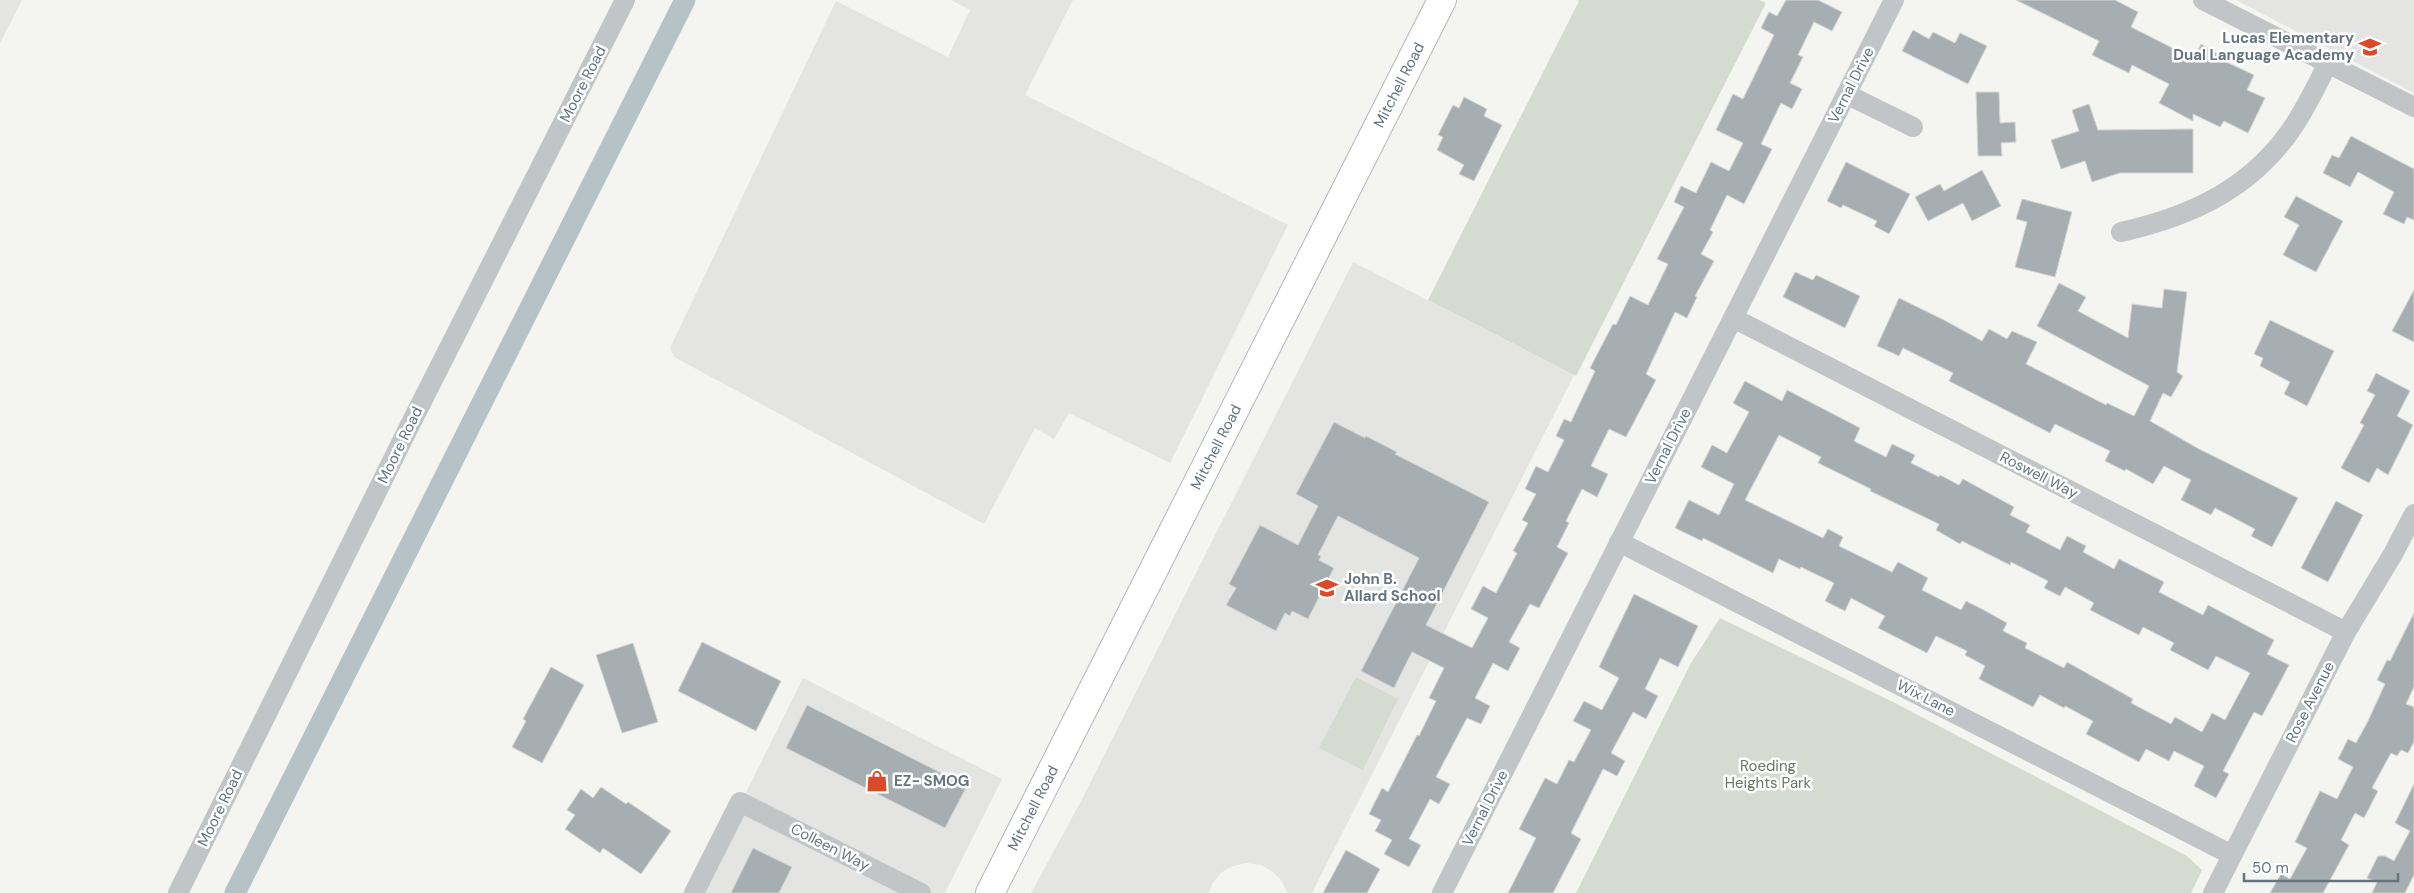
<svg xmlns="http://www.w3.org/2000/svg" width="2414" height="893" viewBox="0 0 2414 893" font-family="'DM Sans',sans-serif">
<rect width="100%" height="100%" fill="#f4f4f0"/>
<g fill="#e4e5e3">
<polygon points="0,0 22,0 0,43"/>
<polygon points="951,0 1073,0 1025,95 1288,225 1170,463 1069,413 1054,439 1035,428 984,524 674,357 670,348 836,1 948,57 970,10"/>
<polygon points="2236,0 2414,0 2414,93"/>
<polygon points="1353,262 1574,375 1312,893 1287,893 1282,881 1273,872 1261,865 1246,863 1230,867 1221,873 1212,884 1209,893 1031,893 1081,801"/>
<polygon points="803,678 1002,779 945,893 696,893"/>
</g>
<g fill="#d5dbd1">
<polygon points="1577,0 1760,0 1766,3 1576,376 1428,300 1579,1"/>
<polygon points="1720,618 1893,702 2187,856 2202,870 2191,893 1576,893 1691,663"/>
<polygon points="1356,677 1398,699 1363,770 1319,748"/>
</g>
<g fill="none" stroke-linecap="round" stroke-linejoin="round">
<polyline stroke="#b7c2c6" stroke-width="21" points="235,893 685,0"/>
</g>
<g fill="#a6aeb2" stroke="#d5d5d3" fill-rule="evenodd">
<polygon points="1786,0 1818,0 1842,12 1832,31 1814,22 1798,55 1803,57 1790,83 1802,89 1792,109 1781,103 1761,144 1772,149 1744,204 1727,195 1710,230 1713,232 1701,254 1714,261 1695,296 1697,297 1687,318 1675,312 1646,374 1656,380 1626,437 1609,429 1591,466 1608,474 1597,497 1582,489 1566,521 1569,523 1557,547 1568,553 1539,608 1530,604 1509,642 1520,648 1508,671 1493,663 1475,698 1490,706 1481,724 1467,718 1436,777 1450,784 1439,804 1430,799 1409,839 1421,845 1409,867 1384,854 1392,840 1375,831 1381,820 1369,814 1382,788 1388,792 1417,735 1419,736 1436,701 1429,698 1444,668 1412,652 1394,688 1361,671 1419,558 1338,516 1318,555 1321,556 1319,560 1334,568 1308,619 1292,611 1290,616 1285,613 1276,631 1226,605 1236,588 1229,584 1260,525 1298,545 1318,506 1296,494 1334,422 1365,438 1366,436 1397,452 1395,454 1489,502 1426,625 1472,648 1488,618 1471,609 1483,586 1496,593 1517,553 1513,551 1528,523 1522,520 1536,494 1525,489 1536,466 1548,472 1564,440 1556,436 1564,419 1571,422 1595,371 1590,368 1613,324 1616,325 1630,296 1648,305 1668,264 1657,259 1684,207 1674,202 1681,186 1696,193 1711,162 1729,171 1743,143 1716,130 1733,94 1743,99 1774,35 1761,28 1769,12 1777,16"/>
<polygon points="2016,0 2115,0 2138,12 2131,27 2194,59 2201,44 2222,56 2220,59 2254,75 2247,90 2265,98 2248,133 2224,121 2220,127 2193,114 2193,121 2159,103 2169,84 2132,65 2129,73 2092,55 2099,41"/>
<polygon points="1913,30 1929,39 1933,32 1955,43 1960,33 1987,46 1968,84 1902,51"/>
<polygon points="1976,92 1999,92 2000,123 2015,122 2016,142 2001,143 2002,156 1978,156"/>
<polygon points="1464,97 1487,109 1484,116 1502,125 1474,181 1459,174 1464,165 1437,150 1443,137 1438,135 1453,105 1459,108"/>
<polygon points="2089,104 2098,130 2193,129 2193,173 2120,173 2092,182 2085,161 2061,169 2051,140 2079,131 2072,110"/>
<polygon points="2351,136 2414,169 2414,220 2407,217 2404,224 2383,214 2394,192 2358,172 2350,187 2323,173 2332,155 2339,158"/>
<polygon points="1846,162 1910,194 1889,234 1874,226 1877,221 1843,205 1841,208 1827,201"/>
<polygon points="1982,170 2001,206 1972,221 1963,203 1928,221 1915,197 1940,184 1944,191"/>
<polygon points="2296,196 2343,221 2316,272 2283,255 2299,225 2284,217"/>
<polygon points="2022,199 2072,212 2055,277 2015,267 2027,222 2016,219"/>
<polygon points="1795,272 1813,280 1816,275 1860,296 1845,328 1783,297"/>
<polygon points="2059,283 2086,297 2078,311 2128,338 2132,304 2162,308 2164,289 2187,292 2177,372 2183,376 2171,397 2163,393 2150,421 2199,449 2298,498 2272,547 2251,536 2255,529 2215,508 2211,515 2181,500 2191,480 2164,466 2153,484 2126,469 2125,471 2105,461 2110,451 2055,424 2050,433 1949,381 1953,373 1903,348 1899,356 1877,346 1899,298 1946,321 1982,341 1989,329 2007,339 2012,331 2037,342 2026,364 2106,405 2107,403 2134,416 2149,386 2037,326"/>
<polygon points="2414,290 2414,342 2392,331"/>
<polygon points="2270,320 2334,351 2307,406 2284,394 2290,382 2260,366 2263,358 2254,354"/>
<polygon points="2376,373 2410,391 2397,416 2413,425 2388,475 2377,468 2369,483 2341,468 2364,425 2360,423 2375,395 2367,391"/>
<path d="M1745,381L1782,401L1787,390L1860,428L1854,441L1886,457L1892,444L1915,455L1911,463L1939,477L1940,475L1959,485L1963,479L2014,507L2010,515L2030,525L2026,532L2060,550L2067,536L2086,546L2083,552L2114,569L2119,559L2164,582L2159,592L2203,615L2208,605L2274,640L2267,654L2289,665L2262,716L2254,712L2223,771L2229,774L2216,798L2194,786L2204,766L2174,751L2169,761L2146,749L2139,762L2086,734L2093,721L2065,706L2064,708L2040,695L2033,707L1979,679L1985,666L1965,655L1967,651L1936,636L1927,653L1878,628L1885,616L1851,598L1845,611L1825,601L1834,583L1801,567L1800,569L1779,559L1773,573L1703,538L1702,541L1675,528L1689,500L1719,515L1734,484L1701,467L1712,445L1727,453L1749,412L1733,403ZM1779,435L1821,457L1818,463L1871,489L1870,491L1939,524L1936,530L1960,544L1962,541L2010,565L2011,562L2048,581L2044,588L2060,596L2065,587L2094,603L2090,610L2139,635L2143,627L2174,643L2170,650L2208,670L2216,656L2250,673L2225,720L2212,713L2202,732L2175,717L2171,724L2131,703L2133,699L2067,662L2064,668L2025,648L2027,643L2003,631L2007,623L1982,609L1966,601L1961,610L1922,590L1928,578L1898,562L1892,572L1839,546L1843,537L1828,529L1823,538L1745,500Z"/>
<polygon points="2336,501 2363,515 2328,582 2301,568"/>
<polygon points="1634,594 1698,626 1678,667 1660,658 1645,689 1658,696 1646,719 1633,712 1611,753 1625,761 1617,776 1603,769 1571,833 1581,839 1553,893 1508,893 1536,838 1519,829 1545,778 1557,784 1569,760 1574,762 1591,730 1573,721 1584,701 1602,710 1619,678 1599,667"/>
<polygon points="2414,613 2414,687 2406,704 2414,707 2414,742 2408,753 2401,750 2397,756 2391,753 2372,788 2378,791 2364,818 2355,813 2341,840 2349,845 2323,893 2270,893 2281,874 2290,879 2307,848 2295,842 2320,791 2337,799 2353,767 2338,759 2348,739 2356,743 2368,721 2385,684 2377,680 2387,660 2390,661"/>
<polygon points="702,642 781,681 756,731 678,691"/>
<polygon points="633,643 658,722 622,733 596,655"/>
<polygon points="551,667 584,685 542,763 512,747 526,721 523,719"/>
<polygon points="807,705 967,786 945,828 786,748"/>
<polygon points="2414,784 2414,875 2405,893 2372,893 2377,882 2367,878 2378,856 2385,856 2394,861 2410,831 2395,823"/>
<polygon points="601,787 626,804 628,802 671,831 641,874 603,848 600,853 565,829 575,815 567,810 581,789 593,798"/>
<polygon points="753,848 792,867 779,893 731,893"/>
<polygon points="1346,850 1380,869 1367,893 1323,893"/>
</g>
<g fill="none" stroke-linecap="round" stroke-linejoin="round">
<g stroke="#b2b7ba" stroke-width="30">
<polyline id="secondary" points="990,893 1442,0"/>
</g>
<g stroke="#c2c5c8" stroke-width="20">
<polyline points="2203,0 2414,107"/>
<polyline points="1846,94 1913,127"/>
<path d="M2121,232C2193,216 2254,187 2295,124C2308,104 2318,83 2328,63"/>
<polyline points="1733,318 2346,632"/>
<polyline points="1619,542 2232,855"/>
<polyline points="178,893 408,429 625,0"/>
<polyline points="694,893 740,802 921,893"/>
<polyline points="1442,893 1894,0"/>
<polyline points="2213,893 2346,632 2393,554 2414,514"/>
</g>
<use href="#secondary" stroke="#fff" stroke-width="28"/>
</g>
<defs>
<g id="school-bare" transform="scale(1.725)"><path d="M0-5L7-2L0 1L-7-2ZM-4 1L0 2.5L4 1V4Q0 6-4 4Z" fill="#da4a2a" stroke="#fff" stroke-width="2.5" paint-order="stroke"/></g>
<g id="shop-bare" transform="scale(1.725)"><path d="M-5-2.5h2.3a2.7 3.5 0 0 1 5.4 0H5L5.5 6h-11ZM-1.5-2.5h3a1.5 2.3 0 0 0-3 0Z" fill="#da4a2a" stroke="#fff" stroke-width="2.5" paint-order="stroke"/></g>
</defs>
<g fill-rule="evenodd">
<use href="#school-bare" x="2370" y="47"/>
<use href="#school-bare" x="1327" y="588"/>
<use href="#shop-bare" x="877" y="781"/>
</g>
<g text-anchor="middle" stroke-width="5" stroke-linejoin="round" paint-order="stroke">
<g font-size="15" font-weight="bold" fill="#647580" stroke="#fff" text-anchor="start">
<text x="2354" y="43" text-anchor="end">Lucas Elementary<tspan x="2354" dy="17">Dual Language Academy</tspan></text>
<text x="1344" y="584">John B.<tspan x="1344" dy="17">Allard School</tspan></text>
<text x="894" y="786">EZ- SMOG</text>
</g>
<g font-size="15" fill="#647580" stroke="#fff">
<text transform="translate(583 84) rotate(-63)" y="5">Moore Road</text>
<text transform="translate(1399 85) rotate(-63)" y="5">Mitchell Road</text>
<text transform="translate(1851 85) rotate(-63)" y="5">Vernal Drive</text>
<text transform="translate(400 445) rotate(-64)" y="5">Moore Road</text>
<text transform="translate(1668 446) rotate(-63)" y="5">Vernal Drive</text>
<text transform="translate(1216 447) rotate(-63)" y="5">Mitchell Road</text>
<text transform="translate(2039 475) rotate(27)" y="5">Roswell Way</text>
<text transform="translate(1926 698) rotate(27)" y="5">Wix Lane</text>
<text transform="translate(2310 702) rotate(-63)" y="5">Rose Avenue</text>
<text transform="translate(220 808) rotate(-64)" y="5">Moore Road</text>
<text transform="translate(1033 808) rotate(-63)" y="5">Mitchell Road</text>
<text transform="translate(1485 808) rotate(-63)" y="5">Vernal Drive</text>
<text transform="translate(830 847) rotate(27)" y="5">Colleen Way</text>
</g>
<g font-size="15" fill="#687763" stroke="#fff">
<text x="1768" y="771">Roeding<tspan x="1768" dy="17">Heights Park</tspan></text>
</g>
</g>
<path d="M2244 873v8h154v-8" fill="none" stroke="#647580" stroke-width="2.5"/>
<text x="2252" y="873" font-size="15" fill="#647580" stroke="#ffffff" stroke-width="4" paint-order="stroke">50 m</text>
</svg>
